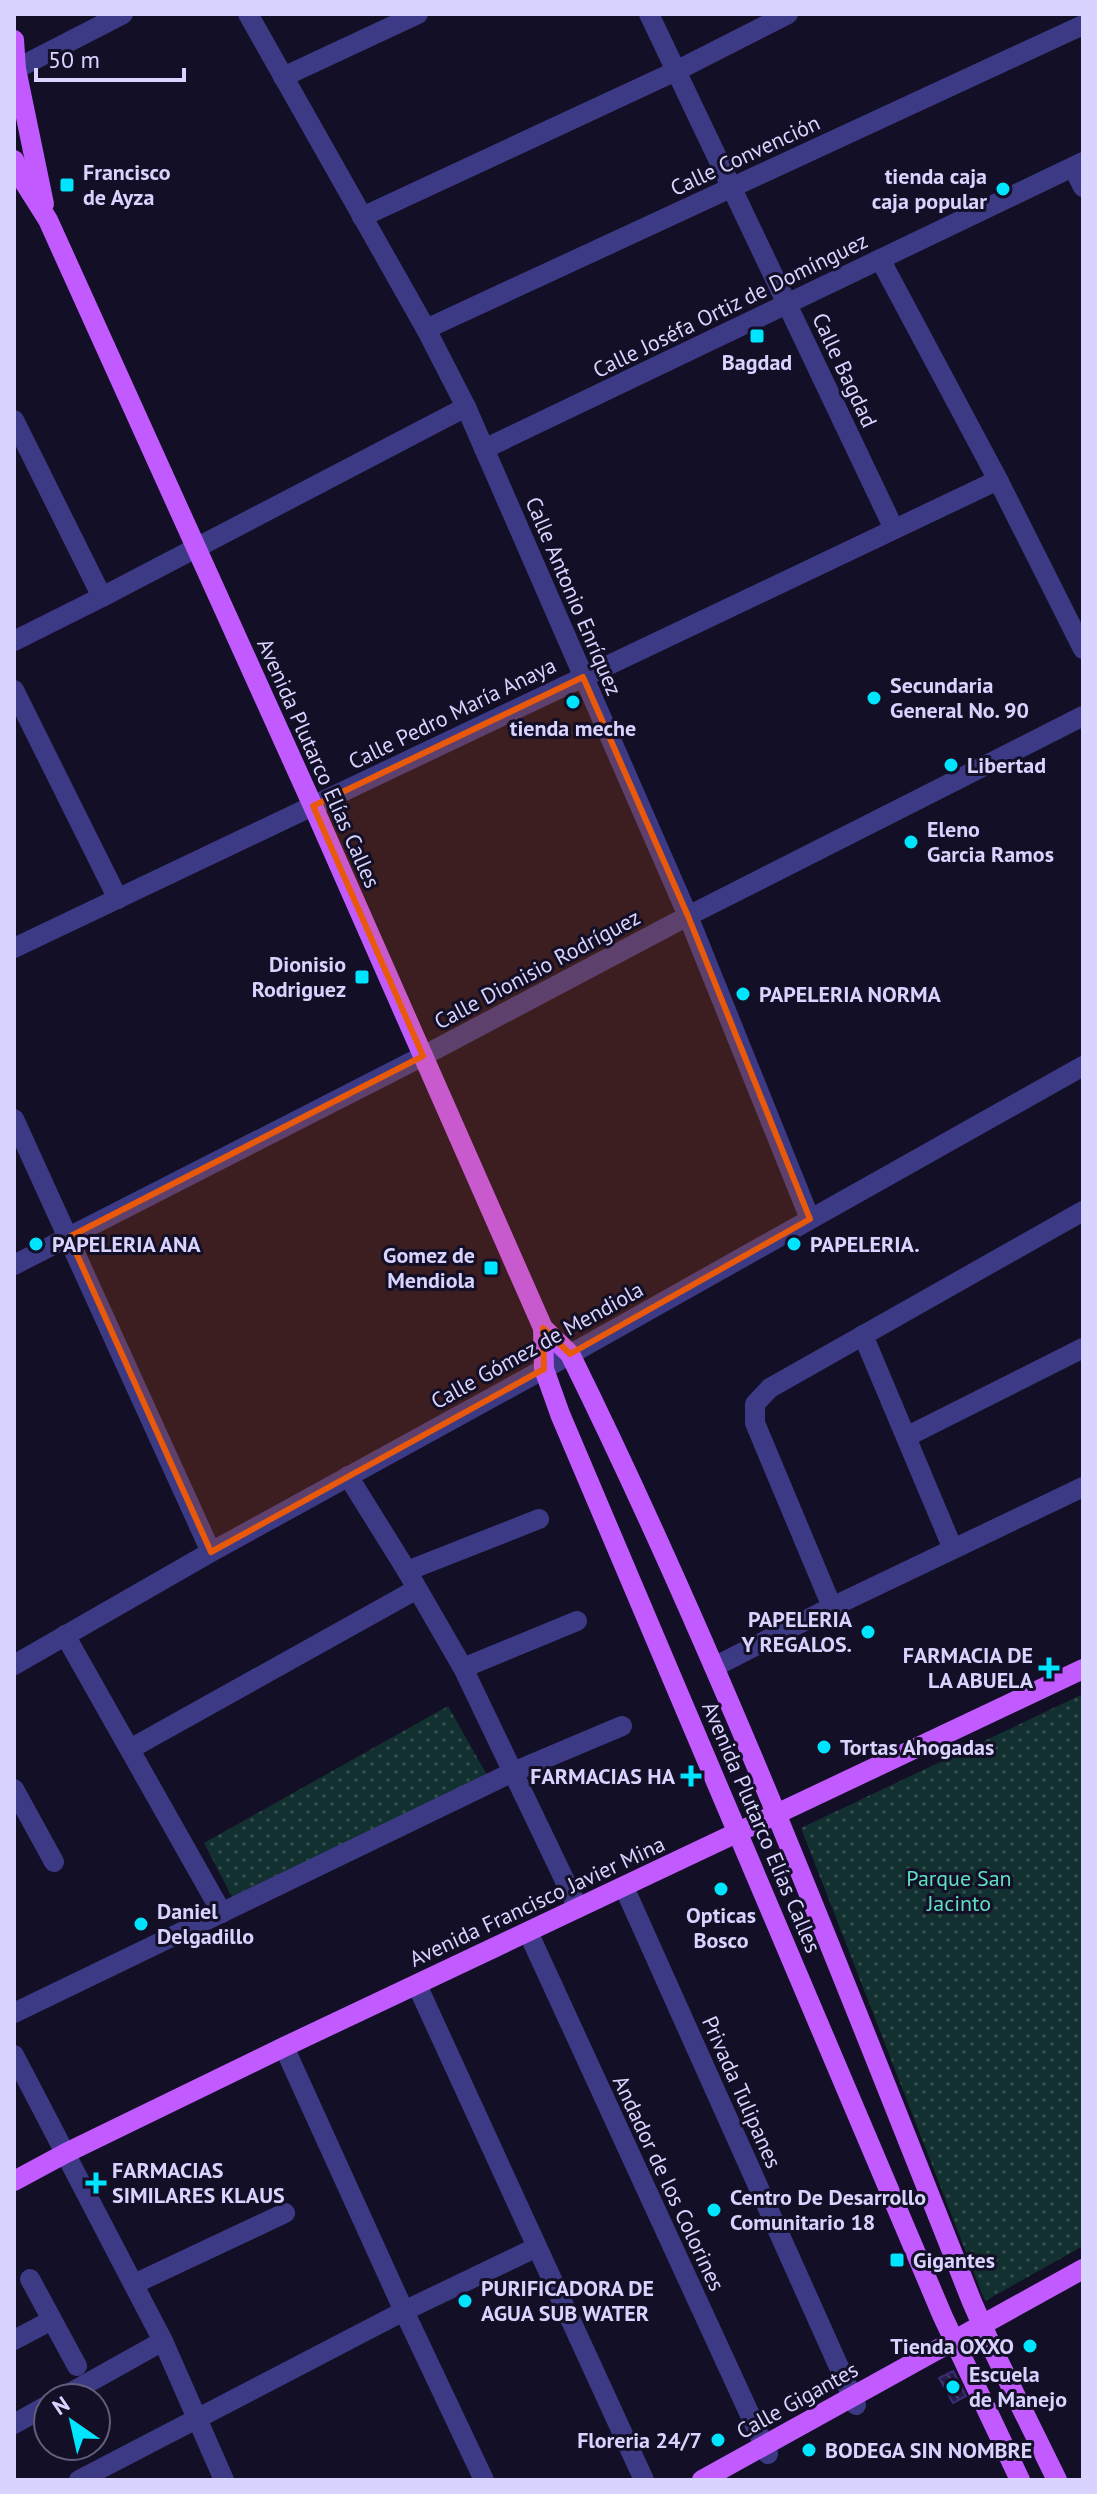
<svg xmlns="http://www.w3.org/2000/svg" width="1097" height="2494" viewBox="0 0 1097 2494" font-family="'PT Sans',sans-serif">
<defs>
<pattern id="green-dots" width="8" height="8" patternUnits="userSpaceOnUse" patternTransform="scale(2)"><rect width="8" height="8" fill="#12302f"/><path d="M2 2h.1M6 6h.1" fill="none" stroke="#344d4e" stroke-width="1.8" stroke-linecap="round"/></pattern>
<pattern id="building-back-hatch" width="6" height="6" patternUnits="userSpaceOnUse" patternTransform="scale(2)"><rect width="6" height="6" fill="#241b47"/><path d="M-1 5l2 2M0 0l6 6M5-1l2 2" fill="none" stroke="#433b63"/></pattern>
</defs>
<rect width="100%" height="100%" fill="#130f26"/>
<g fill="url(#green-dots)">
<polygon points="1083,1694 1083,2246 985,2301 801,1828"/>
<polygon points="448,1706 487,1775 232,1897 204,1843"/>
</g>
<polygon fill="url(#building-back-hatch)" stroke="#3b2d73" stroke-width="2" points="953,2371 966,2396 953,2403 939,2378"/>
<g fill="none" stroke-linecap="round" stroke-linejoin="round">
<g stroke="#3d3a85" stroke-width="20">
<polyline points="248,14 426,329 466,407 688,916 810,1219"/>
<polyline points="649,14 894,529"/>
<polyline points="16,69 123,14"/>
<polyline points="283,77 418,14"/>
<polyline points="1073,167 1083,187"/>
<polyline points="362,217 676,71 788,14"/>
<polyline points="880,259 998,480 1083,649"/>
<polyline points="426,329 1083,25"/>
<polyline points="14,420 102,597"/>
<polyline points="484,449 1083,162"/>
<polyline points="14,641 102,597 466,407"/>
<polyline points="14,690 118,899"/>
<polyline points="14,948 998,480"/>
<polyline points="14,1119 211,1552"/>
<polyline points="14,1265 423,1056 688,916 1083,716"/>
<polyline points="863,1335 953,1549"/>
<polyline points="906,1437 1083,1348"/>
<polyline points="348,1476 407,1571 463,1668 578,1908"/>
<polyline points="407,1571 539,1519"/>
<polyline points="832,1607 755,1423 755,1404 770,1388 1083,1211"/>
<polyline points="65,1635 222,1913"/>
<polyline points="14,1665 211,1552 544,1369 1083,1066"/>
<polyline points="714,1667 832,1607 1083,1487"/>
<polyline points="463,1668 577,1621"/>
<polyline points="130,1749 417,1589"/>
<polyline points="14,1789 54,1862"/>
<polyline points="624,1887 856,2405"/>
<polyline points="528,1932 768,2454"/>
<polyline points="417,1985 644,2480"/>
<polyline points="14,2013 513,1772 622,1726"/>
<polyline points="284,2047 404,2311 484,2480"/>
<polyline points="14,2055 163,2341 224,2480"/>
<polyline points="30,2279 77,2366"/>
<polyline points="134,2284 285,2213"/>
<polyline points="14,2340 52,2320"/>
<polyline points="61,2398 163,2341"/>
<polyline points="14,2424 48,2405"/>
<polyline points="79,2480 404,2311 535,2248"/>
</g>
<g stroke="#c25bff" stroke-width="20">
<polyline points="14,40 16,69 44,204"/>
<path d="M14,160L24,182L48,220L313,806L543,1328L570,1354C722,1662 845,1983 972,2302L994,2352L1057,2480"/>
<polyline points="543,1328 544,1369 560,1414 943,2317 1020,2480"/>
<polyline points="14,2181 66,2153 284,2047 1083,1669"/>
<polyline points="702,2480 1083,2269"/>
</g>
</g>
<path fill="#e8590c" fill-opacity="0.2" stroke="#e8590c" stroke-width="6" stroke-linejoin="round" d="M583,677L688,916L810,1219L570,1354L543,1328L544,1369L211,1552L69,1237L423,1056L313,806Z"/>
<g fill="#00e5ff" stroke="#130f26" stroke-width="3">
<rect x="59" y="177" width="16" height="16" rx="4"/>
<circle cx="1003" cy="189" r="8"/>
<rect x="749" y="328" width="16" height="16" rx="4"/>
<circle cx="874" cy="698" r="8"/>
<circle cx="573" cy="702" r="8"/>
<circle cx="951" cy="765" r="8"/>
<circle cx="911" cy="842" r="8"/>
<rect x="354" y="969" width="16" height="16" rx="4"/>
<circle cx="743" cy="994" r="8"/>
<circle cx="36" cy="1244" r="8"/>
<circle cx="794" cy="1244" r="8"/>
<rect x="483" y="1260" width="16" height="16" rx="4"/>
<circle cx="868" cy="1632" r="8"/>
<path d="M1045 1656h8v8h8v8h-8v8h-8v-8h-8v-8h8z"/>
<circle cx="824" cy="1747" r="8"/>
<path d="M687 1764h8v8h8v8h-8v8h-8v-8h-8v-8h8z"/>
<circle cx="721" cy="1889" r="8"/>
<circle cx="141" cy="1924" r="8"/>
<path d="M92 2171h8v8h8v8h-8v8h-8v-8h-8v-8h8z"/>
<circle cx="714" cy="2210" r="8"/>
<rect x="889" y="2252" width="16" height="16" rx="4"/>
<circle cx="465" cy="2301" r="8"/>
<circle cx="1030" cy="2346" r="8"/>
<circle cx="953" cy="2387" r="8"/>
<circle cx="718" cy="2440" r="8"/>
<circle cx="809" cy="2450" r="8"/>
</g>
<g text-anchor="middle" stroke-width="6" stroke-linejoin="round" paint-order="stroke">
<g font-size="22" fill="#d9d4ff" stroke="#130f26">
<text transform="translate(745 155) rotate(-25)" y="8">Calle Convención</text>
<text transform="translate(730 305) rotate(-26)" y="8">Calle Joséfa Ortiz de Domínguez</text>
<text transform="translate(845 370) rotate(65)" y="8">Calle Bagdad</text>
<text transform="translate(574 596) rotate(67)" y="8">Calle Antonio Enríquez</text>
<text transform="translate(452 713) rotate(-26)" y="8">Calle Pedro María Anaya</text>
<text transform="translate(319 763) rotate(66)" y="8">Avenida Plutarco Elías Calles</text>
<text transform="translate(537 969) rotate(-28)" y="8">Calle Dionisio Rodríguez</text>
<text transform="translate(537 1345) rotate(-29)" y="8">Calle Gómez de Mendiola</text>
<text transform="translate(762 1827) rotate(67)" y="8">Avenida Plutarco Elías Calles</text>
<text transform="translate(537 1901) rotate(-25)" y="8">Avenida Francisco Javier Mina</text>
<text transform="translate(742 2092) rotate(66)" y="8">Privada Tulipanes</text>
<text transform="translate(669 2183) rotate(65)" y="8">Andador de los Colorines</text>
<text transform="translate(797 2400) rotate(-29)" y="8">Calle Gigantes</text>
</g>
<g font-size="22" font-weight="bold" fill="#d9d4ff" stroke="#130f26" text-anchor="start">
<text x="83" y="180">Francisco<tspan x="83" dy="25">de Ayza</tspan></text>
<text x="987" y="184" text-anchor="end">tienda caja<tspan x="987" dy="25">caja popular</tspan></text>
<text x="757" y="370" text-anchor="middle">Bagdad</text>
<text x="890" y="693">Secundaria<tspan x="890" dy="25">General No. 90</tspan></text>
<text x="573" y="736" text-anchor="middle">tienda meche</text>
<text x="967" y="773">Libertad</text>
<text x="927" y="837">Eleno<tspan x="927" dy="25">Garcia Ramos</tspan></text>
<text x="346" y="972" text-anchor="end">Dionisio<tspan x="346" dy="25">Rodriguez</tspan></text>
<text x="759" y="1002">PAPELERIA NORMA</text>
<text x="52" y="1252">PAPELERIA ANA</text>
<text x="810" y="1252">PAPELERIA.</text>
<text x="475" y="1263" text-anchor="end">Gomez de<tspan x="475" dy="25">Mendiola</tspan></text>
<text x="852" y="1627" text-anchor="end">PAPELERIA<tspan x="852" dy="25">Y REGALOS.</tspan></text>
<text x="1033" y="1663" text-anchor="end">FARMACIA DE<tspan x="1033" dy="25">LA ABUELA</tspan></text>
<text x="840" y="1755">Tortas Ahogadas</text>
<text x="675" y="1784" text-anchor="end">FARMACIAS HA</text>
<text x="157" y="1919">Daniel<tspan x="157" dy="25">Delgadillo</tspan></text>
<text x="721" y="1923" text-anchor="middle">Opticas<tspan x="721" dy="25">Bosco</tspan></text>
<text x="112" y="2178">FARMACIAS<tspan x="112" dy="25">SIMILARES KLAUS</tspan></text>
<text x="730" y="2205">Centro De Desarrollo<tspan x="730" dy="25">Comunitario 18</tspan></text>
<text x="913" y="2268">Gigantes</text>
<text x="481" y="2296">PURIFICADORA DE<tspan x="481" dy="25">AGUA SUB WATER</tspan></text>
<text x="1014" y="2354" text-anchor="end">Tienda OXXO</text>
<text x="969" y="2382">Escuela<tspan x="969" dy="25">de Manejo</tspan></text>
<text x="702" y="2448" text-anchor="end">Floreria 24/7</text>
<text x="825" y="2458">BODEGA SIN NOMBRE</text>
</g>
<g font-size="22" fill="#5fe0c0" stroke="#130f26">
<text x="959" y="1886">Parque San<tspan x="959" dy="25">Jacinto</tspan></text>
</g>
</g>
<rect width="1097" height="2494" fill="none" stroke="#d9d4ff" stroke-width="32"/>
<g transform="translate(72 2422) rotate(326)"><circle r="38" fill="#130f26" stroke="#625e7d" stroke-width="2"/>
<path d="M0-6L14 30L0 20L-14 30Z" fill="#00e5ff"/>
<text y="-12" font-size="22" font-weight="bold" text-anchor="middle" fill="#d9d4ff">N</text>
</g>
<path d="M36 68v12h148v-12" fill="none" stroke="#d9d4ff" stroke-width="4"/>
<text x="48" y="68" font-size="24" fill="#d9d4ff" stroke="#130f26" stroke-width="6" paint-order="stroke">50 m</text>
</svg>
